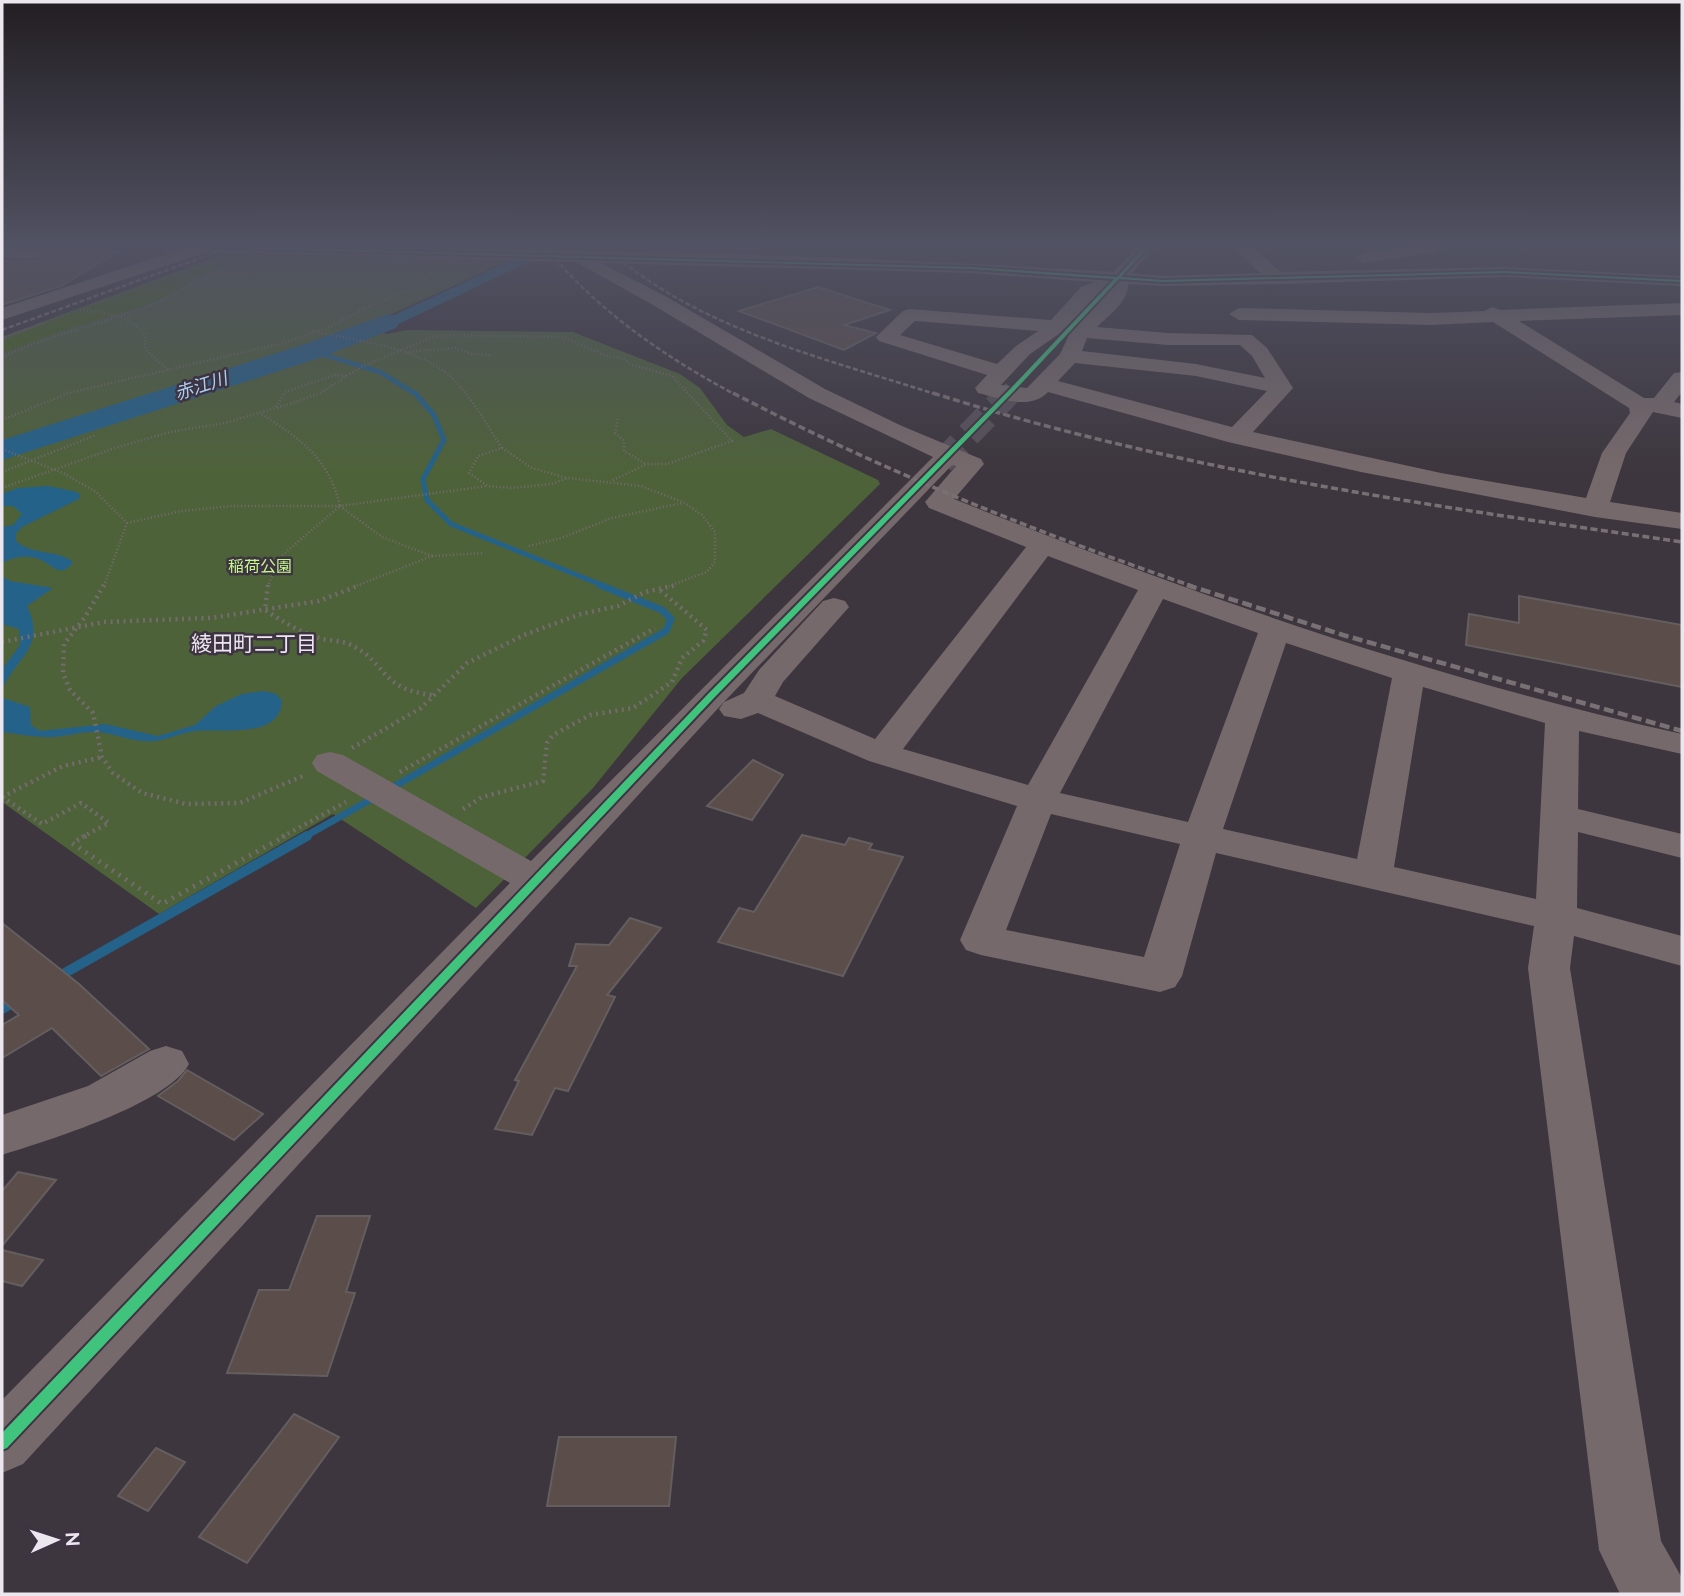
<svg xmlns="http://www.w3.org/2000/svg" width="1684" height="1596" viewBox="0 0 1684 1596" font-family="Raleway,'Noto Sans JP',sans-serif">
<rect width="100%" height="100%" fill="#3d363e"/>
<polygon fill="#4e623a" points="232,251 510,260 361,328 387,334 407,330 573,332 680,374 700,388 727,425 744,437 771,429 878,480 880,484 682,678 593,788 476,908 333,814 159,914 2,802 2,337"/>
<polygon fill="#466519" points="217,259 243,259 193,279 171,295 151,303 58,332 2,353 2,341 23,332"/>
<g fill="#24628a">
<polygon points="540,247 560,247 388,329 306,352 379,322"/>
<path d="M48,486L77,492L80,495L79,499L22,527L16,534V541C33,556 57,549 73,562C61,579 54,566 41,560C29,554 12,557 2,563V527L13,525L22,514L13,506H2V494L18,488Z"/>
<path d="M2,576L10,581L53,588L27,606C47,647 16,657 2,690L3,698L30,707L31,725L40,731L105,724L158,736L195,725L216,706L242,694L264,691L276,694L282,701C280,740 221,728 196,731C178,733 163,743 144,741C126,740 112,732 92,732C79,732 67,736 55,737C36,738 20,734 2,732V669L20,645L19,629L2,624Z"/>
</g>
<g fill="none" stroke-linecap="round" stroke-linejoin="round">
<polyline stroke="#24628a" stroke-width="4.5" points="312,351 380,372 417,395"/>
<polyline stroke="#24628a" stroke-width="5" points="415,393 434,415 444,440 423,479 427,500 451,524 604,586"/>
<g stroke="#24628a" stroke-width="7">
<polyline points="388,790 666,631 671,619 662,610 600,585"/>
<polyline points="304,837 377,796"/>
</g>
<g stroke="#24628a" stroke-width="10">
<polyline points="56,978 307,836"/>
<polyline points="2,1009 17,1000"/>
</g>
<polygon fill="#24628a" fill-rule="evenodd" points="387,314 396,316 400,322 396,328 322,357 2,460 2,440 302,345"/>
</g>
<g fill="#5b4d4a" stroke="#645e5f" stroke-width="2">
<polygon points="41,249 84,249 82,251 119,251 61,286 2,305 2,261 36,261 46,255"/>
<polygon points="818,287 890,310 844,325 876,333 844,350 739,311"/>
<polygon points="1519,596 1682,625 1682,687 1466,645 1469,614 1519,623"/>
<polygon points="753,760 783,775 752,820 707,806"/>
<polygon points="802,835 845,845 849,838 872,844 869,849 903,857 843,976 718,942 739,908 754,912"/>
<polygon points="630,918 661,928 607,995 615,997 568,1091 555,1088 532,1135 495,1129 519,1081 515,1080 577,966 569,966 576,944 609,945"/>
<polygon points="2,923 79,984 149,1049 101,1076 52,1028 2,1058 2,1025 19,1015 2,1000"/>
<polygon points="187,1070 263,1114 234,1140 158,1096 178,1081"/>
<polygon points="18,1172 56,1180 2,1246 2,1191"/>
<polygon points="317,1216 370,1216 346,1292 355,1293 327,1376 227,1373 259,1290 289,1290"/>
<polygon points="2,1250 43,1260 22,1286 2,1281"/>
<polygon points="294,1414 339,1437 247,1563 199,1537"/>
<polygon points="559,1437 676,1437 669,1506 547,1506"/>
<polygon points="156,1448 185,1462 148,1511 118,1496"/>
</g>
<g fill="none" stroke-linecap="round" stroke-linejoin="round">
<polyline stroke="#575059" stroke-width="19" stroke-dasharray="19 10" stroke-linecap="butt" points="1008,395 1013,389"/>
<polyline stroke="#575059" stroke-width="25" stroke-dasharray="25 13" stroke-linecap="butt" points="942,462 1009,393"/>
<g stroke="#756b6e" stroke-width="2.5" stroke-dasharray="1 2.5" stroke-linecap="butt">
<path d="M80,310C105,313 128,314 145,335V349L168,370"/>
<path d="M312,331C355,341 419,347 451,377C472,397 486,424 502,448L478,456L469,473L488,486L512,488L551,484L568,478L641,486L685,503L702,515L715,532V562L707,572L669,586"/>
<polyline points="2,338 44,323"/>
<polyline points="406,352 455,348 472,354 490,355"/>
<path d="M2,357C48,336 97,325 144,308C174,296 199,278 231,267"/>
<polyline points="276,407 285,392 335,375 347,376"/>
<path d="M262,414C302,441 328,457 340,506L280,557L268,586"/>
<polyline points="618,419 615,433 624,441 624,451 646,464"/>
<polyline points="2,420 69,393 283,343 332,326 367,307 410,290 434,272"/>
<polyline points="502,448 532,468 567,478"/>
<polyline points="2,449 65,474 96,492 127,523"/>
<polyline points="2,472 96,435"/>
<polyline points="2,488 115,448 170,432 225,423 296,402 322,392 361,367 430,338 445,335 563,337 607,356 623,358 630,364 672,376 732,441 667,464 647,464 611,481"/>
<polyline points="340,506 382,537 432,556 356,586"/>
<polyline points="127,523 182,511 232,506 340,506 487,486"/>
<polyline points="529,546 561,538 612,518 682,503"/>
<polyline points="432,556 484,553"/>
<polyline points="104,586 127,523"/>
</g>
<g stroke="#756b6e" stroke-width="4.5" stroke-dasharray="2 4.5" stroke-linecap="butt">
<polyline points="104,585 85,617 64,644 63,673 70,690 93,713 102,757 113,773 142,793 186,804 240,803 305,775"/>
<path d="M268,585L265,610C282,621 299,632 319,638C329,641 341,640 351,645C388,663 379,689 432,695"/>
<polyline points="2,642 104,622 211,618 319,601 360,585"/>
<polyline points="352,748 421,708 467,663 524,635 581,614 618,606 645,592 676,585"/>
<polyline points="400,772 655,628"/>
<polyline points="2,797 42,824 81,803 109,823 82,837"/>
<polyline points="2,797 63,766 102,757"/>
<polyline points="463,809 482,797 543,781 547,743 553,735 590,715 633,708 672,682 682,658 703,641 707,630 660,590"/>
<polyline points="282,837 346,802"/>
</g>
<polyline stroke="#756b6e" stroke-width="5" stroke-dasharray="2 6" stroke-linecap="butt" points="86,836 72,843 162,904 285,836"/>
<g fill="#76696b" fill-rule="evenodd">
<path d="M188,247C496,247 806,252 1114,272L1137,247H1155L1132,273L1163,276L1260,273L1233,247H1252L1281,272L1504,267L1682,276V286L1504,277L1278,284L1163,286L1128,284C1129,301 1108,316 1097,327L1168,333L1252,335L1267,348L1293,388L1253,432L1441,473L1586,498L1602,453L1630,413L1629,408L1493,322L1431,325L1239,320L1229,314L1239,308L1431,313L1484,311L1492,307L1501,310L1682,303V315L1519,321L1644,398H1654L1674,373L1682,372V392L1674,402L1682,404V418L1653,412L1626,453L1610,502L1682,513V529L1595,517L1361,472L1228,442L1048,392C1030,411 1000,398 978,393L975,388L987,375L879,341L876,337L903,311L910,309L1051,320L1081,287L1094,282L971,273L601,263L667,297L825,389L902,426L981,459L984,464L954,499C1191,594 1433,679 1682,734V754L1579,731L1578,809L1682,834V858L1578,832L1577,908L1682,936V966L1574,936L1570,968L1661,1541L1682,1578V1594H1620L1599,1550L1528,968L1534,926L1216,853L1182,976L1175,987L1160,992L981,955L966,950L960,940L1017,806L869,761L758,713L741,719L724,716L719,709L724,702L744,693L759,670L823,601L834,598L845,601L849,607L783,682L775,696L875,739L1026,547L929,508L925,502L956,466L952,465L722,704L23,1464L2,1473V1400L510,883L317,771L312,763L317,755L330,752L343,755L531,861L933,457L809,398L653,305L576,262L207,252L2,320V308ZM1100,293L1106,295L1070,333L1060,354L1027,388L1001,385L1030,354L1059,334ZM915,321L1038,331L1016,346L997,364L900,335ZM1087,338L1168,345H1240L1252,356L1265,378L1196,364L1082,351ZM1075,363L1196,376L1267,391L1232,427L1058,381ZM1048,556L1138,590L1028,785L903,749ZM1163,599L1258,633L1188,822L1060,793ZM1286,643L1392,678L1357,859L1223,829ZM1423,687L1545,723L1536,899L1394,867ZM1051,814L1180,844L1144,957L1006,930Z"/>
<polygon points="1399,247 1443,247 1435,252 1364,263 1355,258 1364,253"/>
<polygon points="2,248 35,249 44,254 35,259 2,258"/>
<path d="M166,1046L182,1051L189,1064C168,1104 46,1141 2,1155V1115L88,1086L150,1051Z"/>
</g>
<g stroke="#797074" stroke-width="2.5" stroke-dasharray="5 2.5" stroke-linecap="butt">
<path d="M545,247C598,311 663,356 736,395"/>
<path d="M606,247C693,328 827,359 938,395"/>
<polyline points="2,330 231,247"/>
</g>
<g stroke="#797074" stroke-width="3.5" stroke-dasharray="7 3.5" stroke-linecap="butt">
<path d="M733,393C881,470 1035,532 1192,586"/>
<path d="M933,393C1175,470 1431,506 1682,542"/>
</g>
<polyline stroke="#797074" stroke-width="4.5" stroke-dasharray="10 4.5" stroke-linecap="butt" points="1187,585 1343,635 1682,731"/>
<g stroke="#3e3342" stroke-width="4">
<polygon id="cycleway" points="194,247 255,247 971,267 1117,277 1144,247 1149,247 1121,277 1163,280 1504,271 1682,280 1682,282 1504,273 1163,282 1119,279 1015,390 713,699 7,1448 2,1450 2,1433 707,695 1011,388 1114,279 971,269"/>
</g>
<use href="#cycleway" fill="#40c37c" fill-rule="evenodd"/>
</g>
<linearGradient id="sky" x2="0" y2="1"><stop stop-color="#221e22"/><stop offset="0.52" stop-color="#515263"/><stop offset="1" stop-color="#515263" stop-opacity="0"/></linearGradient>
<rect width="1684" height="471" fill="url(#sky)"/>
<g text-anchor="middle" stroke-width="5" stroke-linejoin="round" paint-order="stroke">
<g font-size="16" fill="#c3f98a" stroke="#3e3342">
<text x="260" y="572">稲荷公園</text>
</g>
<g font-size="18" font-style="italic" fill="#a9d1f0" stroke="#3e3342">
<text transform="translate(201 386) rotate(-18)" y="6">赤江川</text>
</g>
<g font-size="21" fill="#ece6ef" stroke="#3e3342">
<text x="254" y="651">綾田町二丁目</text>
</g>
</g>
<rect width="1684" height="1596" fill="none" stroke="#ece6ef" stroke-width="7"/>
<g transform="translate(56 1540) rotate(87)" stroke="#3e3342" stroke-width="5" paint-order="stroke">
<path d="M0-5L12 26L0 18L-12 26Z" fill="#ece6ef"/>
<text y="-10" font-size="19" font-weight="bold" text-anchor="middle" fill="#ece6ef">N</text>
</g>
</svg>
